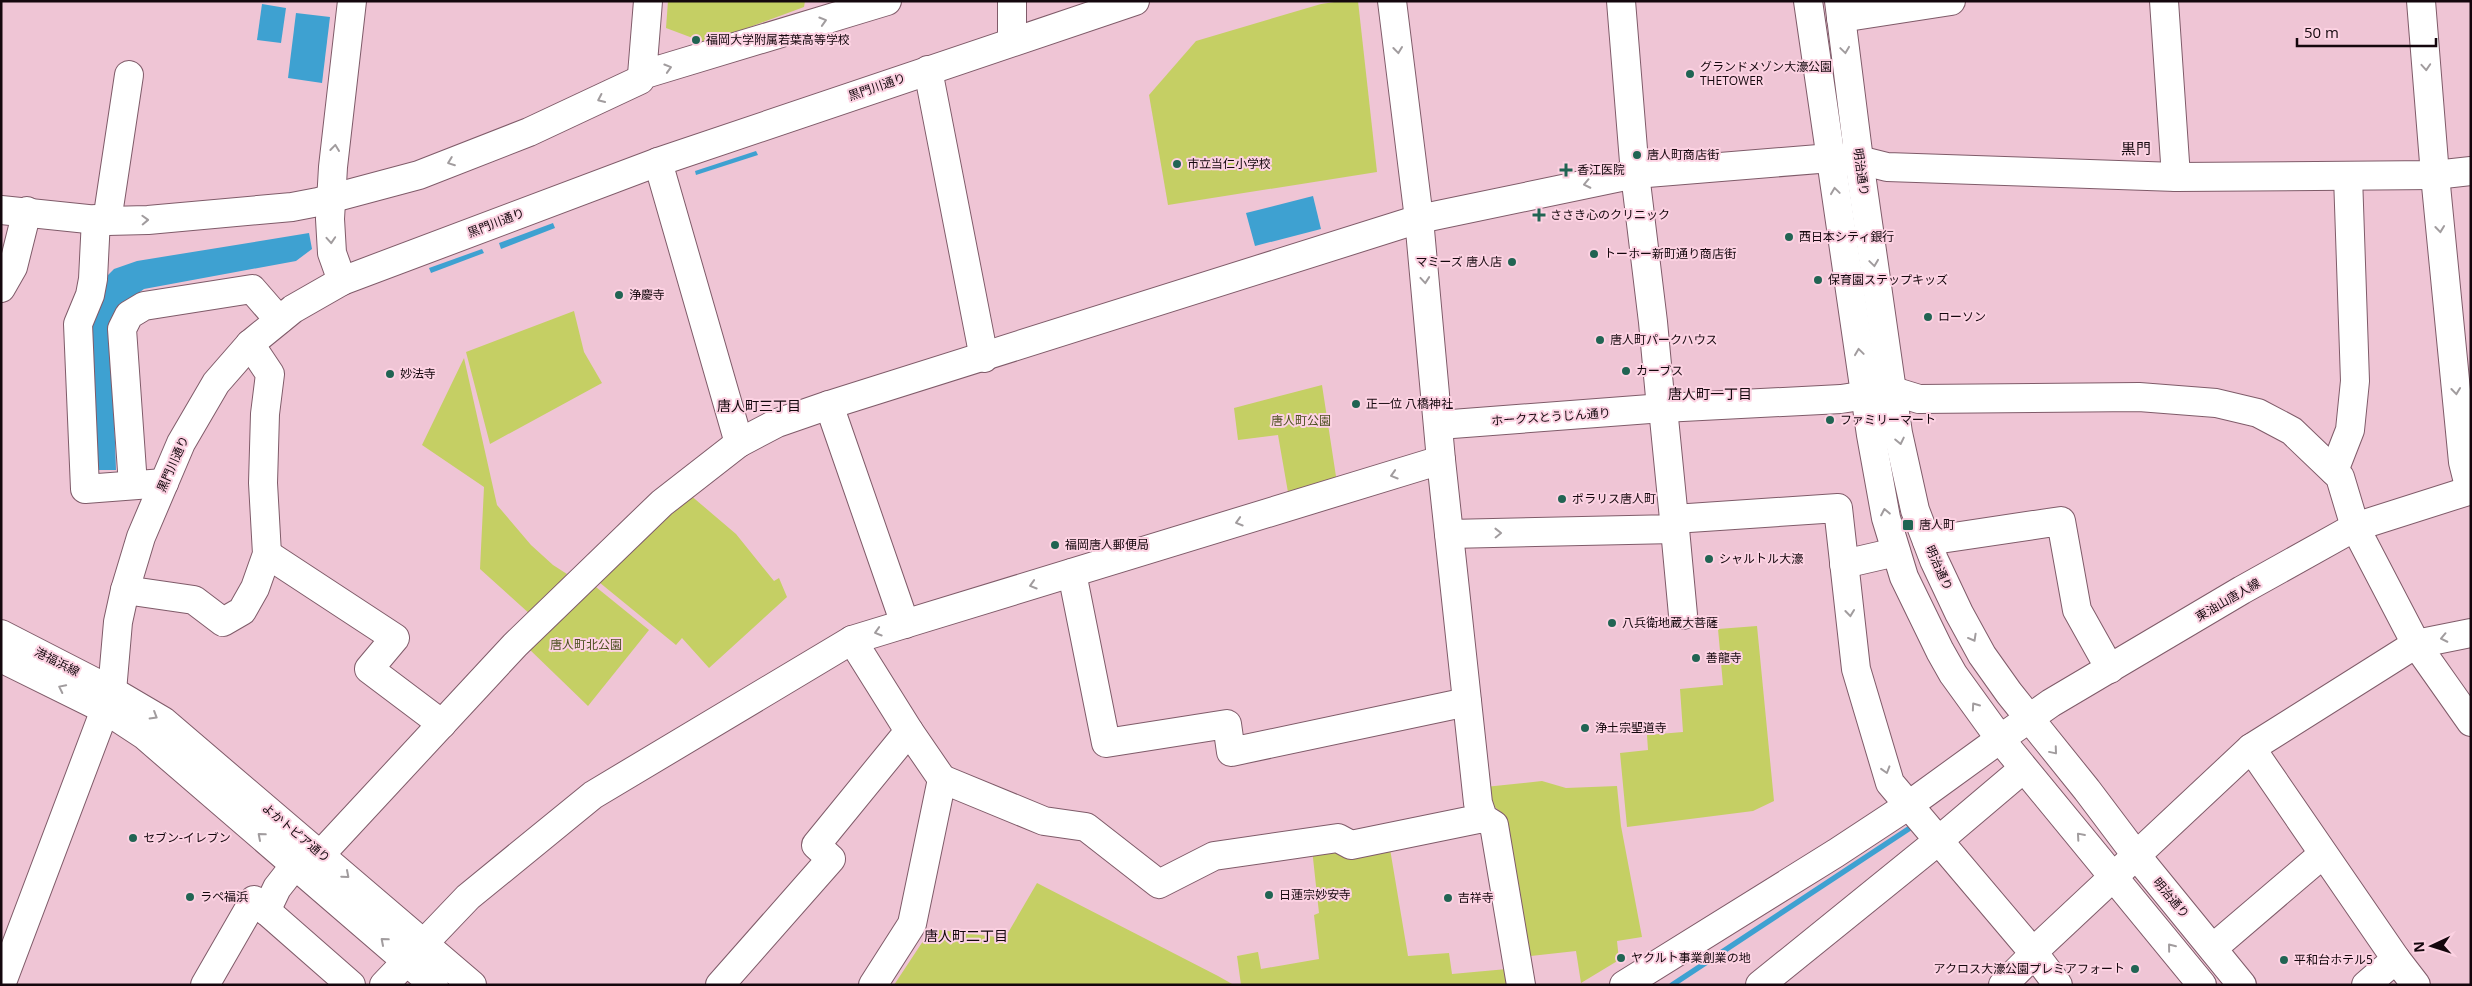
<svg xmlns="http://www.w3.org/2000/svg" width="2472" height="986" viewBox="0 0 2472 986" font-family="'Open Sans','Noto Sans JP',sans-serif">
<rect width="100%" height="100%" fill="#efc5d5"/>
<g fill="#c5cf64">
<polygon points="668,1 805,1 804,7 706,43 666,28"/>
<polygon points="1341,1 1358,1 1377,172 1168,205 1149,95 1196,41 1321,4"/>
<polygon points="574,311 584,352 602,383 490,444 466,352"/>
<polygon points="464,358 497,505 531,545 553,565 567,574 531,615 480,569 484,487 422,445"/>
<polygon points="1322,385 1337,483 1289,498 1278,435 1238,440 1234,408"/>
<polygon points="689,494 736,534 774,581 779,578 787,597 709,668 682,638 676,645 594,578"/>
<polygon points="591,583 649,630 588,706 527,647"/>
<polygon points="1757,626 1774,801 1753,811 1627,827 1620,753 1648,750 1647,735 1683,732 1680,689 1723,685 1718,629"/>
<polygon points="1542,781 1566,788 1617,786 1621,826 1642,937 1617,941 1619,960 1581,983 1576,951 1522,957 1501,812 1488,802 1485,787"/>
<polygon points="1389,843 1408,956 1449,953 1452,974 1507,969 1512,985 1241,985 1237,956 1258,952 1261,969 1319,959 1314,915 1319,913 1312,849"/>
<polygon points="1037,883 1218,976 1234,985 894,985 931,929 1005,938"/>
</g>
<g fill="#3ea1d1">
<polygon points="262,4 286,8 281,43 257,40"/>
<polygon points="296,13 330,17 322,83 288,78"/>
<polygon points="756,151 758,155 696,175 695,171"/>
<polygon points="1313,196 1321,229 1255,246 1246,213"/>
<polygon points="553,223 555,228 501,249 499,243"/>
<polygon points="309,233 312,249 296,261 144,289 118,308 111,329 116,470 93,470 88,332 102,281 114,269 137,261"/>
<polygon points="482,249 484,253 431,273 429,268"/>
</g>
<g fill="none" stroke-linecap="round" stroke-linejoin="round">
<polyline stroke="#3ea1d1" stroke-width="5.5" points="1672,985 1913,826"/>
<g stroke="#7f5b69" stroke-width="30">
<g id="minor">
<polyline points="648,1 642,75 887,1"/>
<polyline points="1012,1 1012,41"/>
<polyline points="1392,1 1419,219 1441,460 1478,803 1483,818 1494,825 1521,985"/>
<polyline points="1808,1 1871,435 1886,518 1904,577 1940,651 1953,674 2000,739 2202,985"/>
<polyline points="1839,1 1859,160 1898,433 1915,510 1934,560 1959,613 1982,655 2009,693 2087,790 2136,855 2242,985"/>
<polyline points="2164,1 2176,177"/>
<polyline points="2421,1 2435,175 2463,462 2470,490"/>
<polyline points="1841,18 1951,1"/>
<polyline points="928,70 984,358"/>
<polyline points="658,162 739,443"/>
<polyline points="1,210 107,221 148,220 292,207 318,202 419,175 529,132 640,80 642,75"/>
<polyline points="96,219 93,279 90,295 78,324 85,489 164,483"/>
<polyline points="107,221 129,75"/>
<polyline points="342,281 332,253 330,219 333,167 352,1"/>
<polyline points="1,288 13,267 27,211"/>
<polyline points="829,405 905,624"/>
<polyline points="1439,425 1663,408 1841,399 1893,391 1919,399 2139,397 2216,403 2258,413 2292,431 2340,477 2355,527 2416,644 2471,722"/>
<polyline points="2334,471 2350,430 2355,381 2348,176"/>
<polyline points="133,485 122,329 129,315 144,306 252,289 279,320"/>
<polyline points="1674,519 1838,508 1856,669 1890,783 2033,952 2058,985"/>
<polyline points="1675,529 1683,615"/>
<polyline points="1449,534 1675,529 1663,408 1660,397 1653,322 1635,174 1621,1"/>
<polyline points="1927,541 2061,521 2077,610 2110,669"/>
<polyline points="267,554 395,638 369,669 442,724"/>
<polyline points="1844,564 1896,552"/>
<polyline points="1072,573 1106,743 1227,724 1231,752 1467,702"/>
<polyline points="125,590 194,600 223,622 242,611 255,588 267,554 263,483 265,414 270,374 250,344"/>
<polyline points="1,634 112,691 163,721 472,985"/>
<polyline points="1,658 106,710 144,735 434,985"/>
<polyline points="2251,748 2396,959 2366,985"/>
<polyline points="942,779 1044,821 1086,827 1159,884 1214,856 1338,838 1351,845 1483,818"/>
<polyline points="321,854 515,645 662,503 739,443 777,423 829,405 1419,219 1635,174 1831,158 1859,160 1887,167 2176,177 2435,175 2471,171"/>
<polyline points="266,911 277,888 295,865"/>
<polyline points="2213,948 2323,854"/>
<polyline points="2396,959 2416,985"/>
<polyline points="1,985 112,691 118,622 125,590 141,537 181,443 216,383 250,344 293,309 342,281 658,162 1135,1"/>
<polyline points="205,985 254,900 351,985"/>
<polyline points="384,985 468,897 593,795 852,640 1441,460"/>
<polyline points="720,985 831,859 816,845 909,731 852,640"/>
<polyline points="873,985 912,924 942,779 909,731"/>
<polyline points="1624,985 1836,853 1909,805 2000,739"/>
<polyline points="1760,985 1938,841 2023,769"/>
<polyline points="2003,985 2031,957 2033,952 2251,748 2416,644 2471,633"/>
</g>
</g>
<g stroke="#7f5b69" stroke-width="30">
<polyline id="major" points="2000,739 2051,703 2242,590 2355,527 2471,490"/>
</g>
<use href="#minor" stroke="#fff" stroke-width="28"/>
<use href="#major" stroke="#fff" stroke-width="28"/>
</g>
<defs><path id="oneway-chevron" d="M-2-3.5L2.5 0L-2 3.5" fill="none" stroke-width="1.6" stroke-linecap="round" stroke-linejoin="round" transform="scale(1.25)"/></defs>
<g stroke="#a19c9e">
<use href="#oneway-chevron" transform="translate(823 21) rotate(-17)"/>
<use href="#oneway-chevron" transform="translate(1398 50) rotate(83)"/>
<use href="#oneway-chevron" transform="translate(1845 50) rotate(82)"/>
<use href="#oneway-chevron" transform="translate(2426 67) rotate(86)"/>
<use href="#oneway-chevron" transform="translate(668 68) rotate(-17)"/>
<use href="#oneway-chevron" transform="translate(601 99) rotate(155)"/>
<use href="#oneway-chevron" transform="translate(335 148) rotate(-83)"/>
<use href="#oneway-chevron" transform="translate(451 162) rotate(159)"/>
<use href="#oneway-chevron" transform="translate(1587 184) rotate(168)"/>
<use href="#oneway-chevron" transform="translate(1835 191) rotate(-98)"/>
<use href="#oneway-chevron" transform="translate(145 220) rotate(-2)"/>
<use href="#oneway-chevron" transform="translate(2440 229) rotate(84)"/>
<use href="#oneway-chevron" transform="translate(331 240) rotate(86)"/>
<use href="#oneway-chevron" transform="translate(1874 263) rotate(82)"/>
<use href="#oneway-chevron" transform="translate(1425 280) rotate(85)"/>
<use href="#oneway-chevron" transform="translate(1859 352) rotate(-98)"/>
<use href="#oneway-chevron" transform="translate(2456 391) rotate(84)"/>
<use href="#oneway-chevron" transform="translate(1900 441) rotate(78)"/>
<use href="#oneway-chevron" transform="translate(1394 475) rotate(163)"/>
<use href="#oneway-chevron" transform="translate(1885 512) rotate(-101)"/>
<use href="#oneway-chevron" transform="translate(1239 522) rotate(163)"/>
<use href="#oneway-chevron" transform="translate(1498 533) rotate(-1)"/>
<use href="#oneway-chevron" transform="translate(1033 585) rotate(163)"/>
<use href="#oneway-chevron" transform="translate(1850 613) rotate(84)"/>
<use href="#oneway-chevron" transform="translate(878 632) rotate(163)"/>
<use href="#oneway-chevron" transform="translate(1973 638) rotate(61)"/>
<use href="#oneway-chevron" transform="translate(2444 638) rotate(168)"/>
<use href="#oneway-chevron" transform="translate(62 688) rotate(-154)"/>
<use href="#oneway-chevron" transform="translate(1975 706) rotate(-125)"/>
<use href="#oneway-chevron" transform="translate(154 716) rotate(31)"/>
<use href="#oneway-chevron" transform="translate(2054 751) rotate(50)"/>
<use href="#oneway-chevron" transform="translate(1886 770) rotate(73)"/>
<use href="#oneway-chevron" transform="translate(261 836) rotate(-139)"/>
<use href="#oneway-chevron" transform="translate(2080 836) rotate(-131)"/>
<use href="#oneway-chevron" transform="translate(346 875) rotate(41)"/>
<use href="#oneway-chevron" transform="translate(384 941) rotate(-139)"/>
<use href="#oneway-chevron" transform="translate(2171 947) rotate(-129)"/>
</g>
<g fill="#216453" stroke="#fcd2e2" stroke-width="2">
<circle cx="696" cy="40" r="5"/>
<circle cx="1690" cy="74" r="5"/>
<circle cx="1637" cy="155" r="5"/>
<circle cx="1177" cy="164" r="5"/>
<path d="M1563.5 162.5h5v5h5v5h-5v5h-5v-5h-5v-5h5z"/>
<path d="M1536.5 207.5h5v5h5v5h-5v5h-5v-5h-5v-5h5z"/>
<circle cx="1789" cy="237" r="5"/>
<circle cx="1594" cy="254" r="5"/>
<circle cx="1512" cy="262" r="5"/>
<circle cx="1818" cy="280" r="5"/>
<circle cx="619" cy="295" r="5"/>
<circle cx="1928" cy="317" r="5"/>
<circle cx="1600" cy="340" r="5"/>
<circle cx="1626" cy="371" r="5"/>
<circle cx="390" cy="374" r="5"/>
<circle cx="1356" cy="404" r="5"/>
<circle cx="1830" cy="420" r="5"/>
<circle cx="1562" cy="499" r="5"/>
<rect x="1902" y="519" width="12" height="12" rx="2.5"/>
<circle cx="1055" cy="545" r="5"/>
<circle cx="1709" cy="559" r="5"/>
<circle cx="1612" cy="623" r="5"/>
<circle cx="1696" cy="658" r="5"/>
<circle cx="1585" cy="728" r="5"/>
<circle cx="133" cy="838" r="5"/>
<circle cx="1269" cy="895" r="5"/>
<circle cx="190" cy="897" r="5"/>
<circle cx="1448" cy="898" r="5"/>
<circle cx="1621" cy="958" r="5"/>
<circle cx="2284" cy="960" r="5"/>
<circle cx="2135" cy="969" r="5"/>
</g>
<g text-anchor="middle" stroke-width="4" stroke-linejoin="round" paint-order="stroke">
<g font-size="12" fill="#14070d" stroke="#fcd2e2" text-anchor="start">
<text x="706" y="44">福岡大学附属若葉高等学校</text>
<text x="1700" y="71">グランドメゾン大濠公園<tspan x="1700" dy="14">THETOWER</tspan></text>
<text x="1647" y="159">唐人町商店街</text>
<text x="1187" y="168">市立当仁小学校</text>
<text x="1577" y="174">香江医院</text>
<text x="1550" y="219">ささき心のクリニック</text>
<text x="1799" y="241">西日本シティ銀行</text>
<text x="1604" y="258">トーホー新町通り商店街</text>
<text x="1502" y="266" text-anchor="end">マミーズ 唐人店</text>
<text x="1828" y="284">保育園ステップキッズ</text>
<text x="629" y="299">浄慶寺</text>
<text x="1938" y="321">ローソン</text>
<text x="1610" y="344">唐人町パークハウス</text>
<text x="1636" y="375">カーブス</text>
<text x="400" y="378">妙法寺</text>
<text x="1366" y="408">正一位 八橋神社</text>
<text x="1840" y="424">ファミリーマート</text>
<text x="1572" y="503">ポラリス唐人町</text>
<text x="1919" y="529">唐人町</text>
<text x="1065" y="549">福岡唐人郵便局</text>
<text x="1719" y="563">シャルトル大濠</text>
<text x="1622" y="627">八兵衛地蔵大菩薩</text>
<text x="1706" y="662">善龍寺</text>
<text x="1595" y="732">浄土宗聖道寺</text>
<text x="143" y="842">セブン-イレブン</text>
<text x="1279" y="899">日蓮宗妙安寺</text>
<text x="200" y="901">ラペ福浜</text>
<text x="1458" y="902">吉祥寺</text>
<text x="1631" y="962">ヤクルト事業創業の地</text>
<text x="2294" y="964">平和台ホテル5</text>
<text x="2125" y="973" text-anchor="end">アクロス大濠公園プレミアフォート</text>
</g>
<g font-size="12" fill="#14070d" stroke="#fcd2e2">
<text transform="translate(877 87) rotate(-19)" y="4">黒門川通り</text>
<text transform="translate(1861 172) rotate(82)" y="4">明治通り</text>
<text transform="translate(496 223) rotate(-21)" y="4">黒門川通り</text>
<text transform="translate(1551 417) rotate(-4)" y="4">ホークスとうじん通り</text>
<text transform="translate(173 464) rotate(-66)" y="4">黒門川通り</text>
<text transform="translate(1939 568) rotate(66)" y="4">明治通り</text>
<text transform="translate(2228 600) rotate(-30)" y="4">東油山唐人線</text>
<text transform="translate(57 662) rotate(27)" y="4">港福浜線</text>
<text transform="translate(296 833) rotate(40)" y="4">よかトピア通り</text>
<text transform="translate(2171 898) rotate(50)" y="4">明治通り</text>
</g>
<g font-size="12" fill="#4b4f1f" stroke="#fcd2e2">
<text x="1301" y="425">唐人町公園</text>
<text x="586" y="649">唐人町北公園</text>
</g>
<g font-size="14" fill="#14070d" stroke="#fcd2e2">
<text x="1710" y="399">唐人町一丁目</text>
<text x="759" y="411">唐人町三丁目</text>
<text x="966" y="941">唐人町二丁目</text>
</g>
<g font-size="15" fill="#14070d" stroke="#fcd2e2">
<text x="2136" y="154">黒門</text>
</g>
</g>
<rect width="2472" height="986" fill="none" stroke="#14070d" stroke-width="5"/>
<g transform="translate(2432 946) rotate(266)" stroke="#fcd2e2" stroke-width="4" paint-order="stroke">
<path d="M0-4L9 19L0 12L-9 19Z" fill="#14070d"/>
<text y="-8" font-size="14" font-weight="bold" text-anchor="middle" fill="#14070d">N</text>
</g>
<path d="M2297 38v8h139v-8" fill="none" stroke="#14070d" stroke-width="2.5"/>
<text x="2304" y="38" font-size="15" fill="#14070d" stroke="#fcd2e2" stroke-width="4" paint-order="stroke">50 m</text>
</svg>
